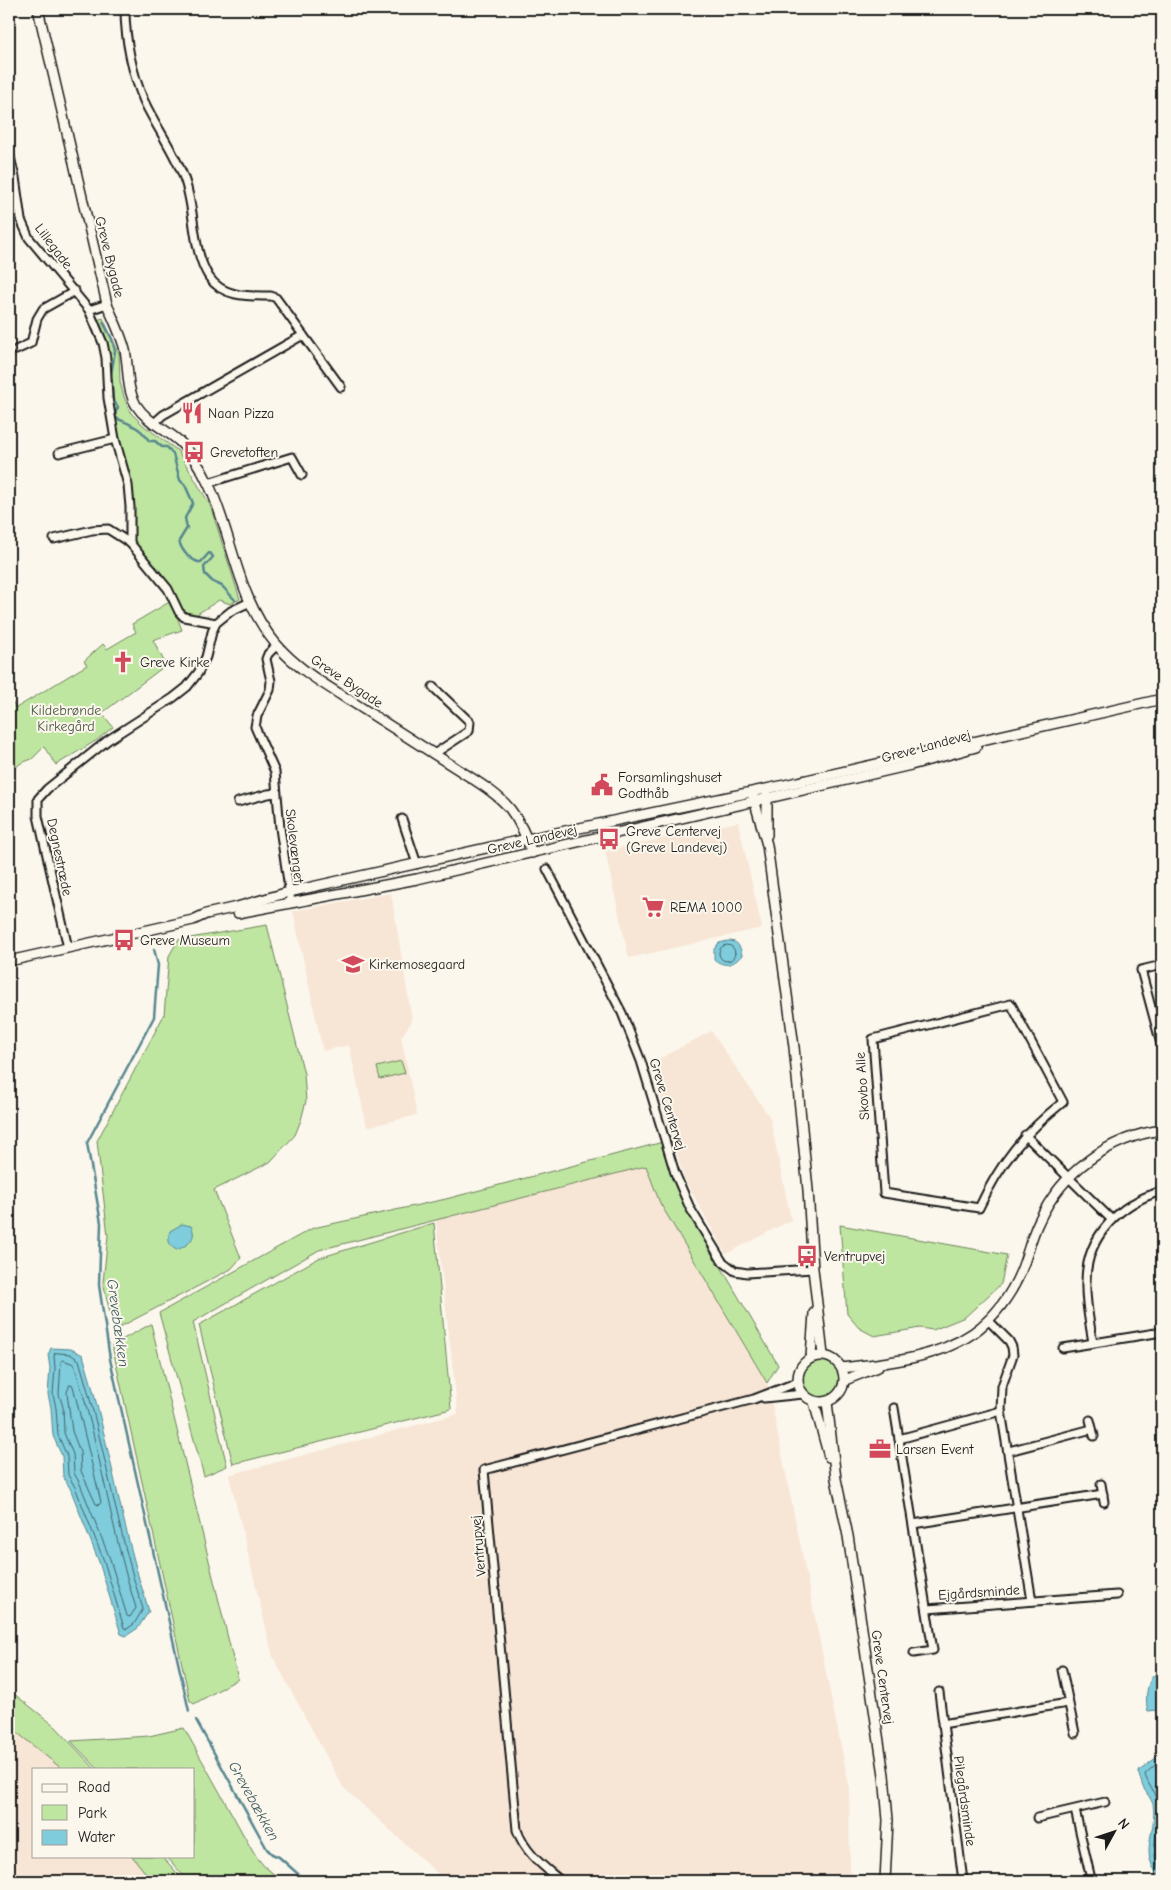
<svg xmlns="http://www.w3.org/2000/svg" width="1171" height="1890" viewBox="0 0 1171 1890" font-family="'Comic Neue',sans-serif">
<rect width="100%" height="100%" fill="#fbf7ec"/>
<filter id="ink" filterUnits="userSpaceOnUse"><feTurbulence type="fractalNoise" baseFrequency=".02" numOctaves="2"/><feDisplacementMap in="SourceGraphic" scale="10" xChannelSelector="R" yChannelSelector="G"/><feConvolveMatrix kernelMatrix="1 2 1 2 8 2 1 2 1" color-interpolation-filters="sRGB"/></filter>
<g filter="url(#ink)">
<g fill="#f7e5d5">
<polygon points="738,822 762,928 629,958 605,851"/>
<polygon points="391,893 412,1021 401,1037 417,1115 367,1127 349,1045 323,1051 293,911"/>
<polygon points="711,1031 770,1118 791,1220 726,1254 685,1180 664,1112 654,1062"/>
<polygon points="646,1166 660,1203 768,1386 849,1786 850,1881 446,1881 343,1787 273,1657 229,1475 458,1414 436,1220"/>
<polygon points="9,1705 88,1769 34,1769 34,1856 162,1856 184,1881 9,1881"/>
</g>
<g fill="#bfe6a1" stroke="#6e815e">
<polygon points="103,318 119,353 120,382 124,397 131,413 143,425 178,451 210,505 240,599 230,604 219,600 194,616 186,614 181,608 169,583 133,542 134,510 114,411 108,344 97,320"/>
<polygon points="171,601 182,630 153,640 166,665 102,713 113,727 97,740 56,765 44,747 32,759 21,763 13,770 9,761 9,697 16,708 87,665 84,661 103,644 107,649 136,632 132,624"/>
<polygon points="267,925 304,1074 306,1101 301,1120 295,1135 270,1162 214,1190 241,1258 231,1269 114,1330 103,1282 108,1236 97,1141 164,1015 169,956 178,940"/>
<polygon points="401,1061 405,1073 380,1079 377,1067"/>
<polygon points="663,1142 684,1203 778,1365 767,1383 660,1203 646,1166 319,1250 193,1322 227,1466 204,1476 159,1313 313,1228 446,1199"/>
<polygon points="434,1223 451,1409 233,1464 199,1325 319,1258"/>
<polygon points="840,1225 1007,1255 1001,1284 965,1317 933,1330 920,1328 874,1336 859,1328 847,1314"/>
<polygon points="151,1324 238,1679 194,1704 190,1701 112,1345"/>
<circle cx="821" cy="1380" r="21"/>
<polygon points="9,1690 55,1726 95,1769 62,1769 9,1726"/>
<polygon points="184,1728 253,1852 263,1865 282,1881 188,1881 166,1856 194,1856 194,1769 98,1769 71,1741 149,1736"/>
<polygon points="132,1856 162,1856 184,1881 152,1881"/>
</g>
<g fill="#7eccdc" stroke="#57868f">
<path d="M728,941C738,941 740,946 742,955C734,965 724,968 714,959V949L719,943Z"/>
<path d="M182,1224L191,1226C198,1238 188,1245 177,1250C169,1247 167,1239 170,1231Z"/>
<path d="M51,1348L71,1349L83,1355C109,1439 121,1527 149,1611L138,1628L126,1636L121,1634L99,1562L70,1488L63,1477L62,1456L53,1436L51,1408L48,1394L50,1368L48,1355Z"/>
<path d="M1154,1675H1157C1165,1682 1162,1695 1162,1706L1157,1710L1148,1711C1145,1702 1146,1683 1154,1675Z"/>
<path d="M1162,1753V1879C1136,1853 1158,1833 1153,1804C1151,1798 1146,1793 1143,1787C1141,1782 1140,1777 1138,1772Z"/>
</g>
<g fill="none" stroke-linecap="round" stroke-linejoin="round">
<g stroke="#436269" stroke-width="1">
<circle cx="727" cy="953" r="8"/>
<path d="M59,1353L70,1354L79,1360C104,1442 116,1527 143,1609L134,1624L127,1629L124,1628L104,1561L75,1487L68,1475L67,1456L58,1435L56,1408L53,1394L55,1368L54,1356L55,1353Z"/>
<path d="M63,1360L74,1364C100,1444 110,1528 136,1608L130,1617L127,1616L110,1559L80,1484L74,1473L73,1454L64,1433L63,1407L59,1394L61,1362Z"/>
<polygon points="70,1385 73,1386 101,1502 99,1505 96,1504 81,1471 80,1452 72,1431 67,1393"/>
<path d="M1162,1759L1145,1774C1147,1784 1156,1793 1157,1803C1162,1827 1146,1851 1162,1872"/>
</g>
<g stroke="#57868f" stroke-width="2.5">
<path d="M103,322L112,339L115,351L111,375L112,384L113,400L118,407L115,414L116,418C129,424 141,427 149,441H155L162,447H167L173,454L180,480L185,485L193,503L185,518L187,528L179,541C182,552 188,558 198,562H201L209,553L211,554L213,557L204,567L205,574L213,582L222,586L235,600"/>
<polyline points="154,949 158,965 154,1017 87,1143 101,1223 99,1285 110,1359 189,1711"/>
<polyline points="196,1720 267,1849 272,1854 279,1857 306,1881"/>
</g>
<g stroke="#1c1c1c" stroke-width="11">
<g id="minor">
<path d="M125,9C125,39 132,73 144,101C156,127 174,151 184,178C196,210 191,248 209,277C223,298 250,296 271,296L276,298L341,387"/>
<polyline points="9,153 15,177 21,220 29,238 89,310"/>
<polyline points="107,304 89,310 103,343 106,358 108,398 115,439 128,485 130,507 130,543"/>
<polyline points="16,350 31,343 37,319 43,309 75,291"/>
<polyline points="153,424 163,415 303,335"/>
<polyline points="59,453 115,439"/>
<polyline points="208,483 292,457 302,475"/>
<polyline points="54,539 92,530 108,529 130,543 168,589 179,612 184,617 216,623"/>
<polyline points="277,645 268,654 266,659 271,681 270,690 257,716 255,727 275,772 280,828 291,902"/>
<polyline points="433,687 470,722 469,731 434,754"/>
<polyline points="238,802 268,794 276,793"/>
<polyline points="402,819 417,864"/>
<polyline points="547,869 622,1013 641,1061 675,1173 690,1208 722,1261 735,1271 747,1273 813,1269"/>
<polyline points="68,948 38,816 38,799 47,789 108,740 173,698 187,687 198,673 206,657 212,632 216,623 231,611 250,602"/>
<polyline points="1162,965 1141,970 1162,1048"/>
<path d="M1011,1004L1063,1102C1024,1133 1000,1163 979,1208L884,1193L873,1039Z"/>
<polyline points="1025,1135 1111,1219"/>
<polyline points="988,1320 1009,1341 1012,1347 1013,1355 1002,1386 1001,1411 1032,1601"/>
<path d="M1093,1343C1090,1323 1085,1302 1086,1282C1086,1236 1120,1203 1162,1191"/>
<polyline points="1063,1348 1162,1332"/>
<polyline points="764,1398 803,1394"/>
<polyline points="894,1408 933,1650 914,1653"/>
<polyline points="1090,1420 1094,1436"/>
<polyline points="899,1439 1001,1411"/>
<polyline points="1009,1451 1092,1429"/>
<polyline points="1101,1484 1104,1502"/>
<polyline points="913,1524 1103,1494"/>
<polyline points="927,1609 1117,1595"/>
<polyline points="1062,1670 1075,1733"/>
<polyline points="939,1692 963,1881"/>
<polyline points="942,1724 1068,1703"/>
<polyline points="1075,1810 1091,1879 1083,1881"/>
<polyline points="1037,1818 1105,1802"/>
<path d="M561,1881C543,1866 525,1853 517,1830L484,1470L754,1399L798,1382"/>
</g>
</g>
<g stroke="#1c1c1c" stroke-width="12">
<g id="tertiary">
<path d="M38,9L107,304C113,319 121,334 125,350C129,369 126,388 136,405C147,422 164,428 179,441C191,452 202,470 209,485C233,537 237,598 276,644C297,669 327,686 354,703C388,725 422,746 456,768C474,780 496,792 510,809C521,823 526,837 532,853"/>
<polyline points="753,796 767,845 794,1047 808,1190 813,1269 823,1355"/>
<polyline points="767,835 767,793"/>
<polyline points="238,913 417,879 911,765 976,747"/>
<polyline points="9,961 193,920 206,914 237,907 289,892 527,839 780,786 1162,699"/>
<circle cx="821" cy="1379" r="23"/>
<polyline points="811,1357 814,1313"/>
<path d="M842,1368C886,1363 935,1359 973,1333C994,1318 1011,1295 1021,1271C1028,1254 1031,1237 1039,1221C1062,1172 1109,1137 1162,1130"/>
<polyline points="845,1380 878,1367"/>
<polyline points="814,1402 829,1457"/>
<polyline points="827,1402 836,1479 848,1536 884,1775 888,1820 885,1881"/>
</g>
</g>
<use href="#minor" stroke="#fbf7ec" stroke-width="7"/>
<use href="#tertiary" stroke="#fbf7ec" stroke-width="9"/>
</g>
</g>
<defs>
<g id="restaurant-bare" transform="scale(1.725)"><path d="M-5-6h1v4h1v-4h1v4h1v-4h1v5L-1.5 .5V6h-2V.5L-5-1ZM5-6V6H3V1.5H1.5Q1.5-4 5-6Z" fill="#d1495b" stroke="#fbf7ec" stroke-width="2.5" paint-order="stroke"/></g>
<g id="bus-bare" transform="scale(1.725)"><path d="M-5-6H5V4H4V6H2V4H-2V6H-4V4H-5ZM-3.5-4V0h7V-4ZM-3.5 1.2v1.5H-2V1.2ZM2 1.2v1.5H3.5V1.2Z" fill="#d1495b" stroke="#fbf7ec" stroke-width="2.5" paint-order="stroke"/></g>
<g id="church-bare" transform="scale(1.725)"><path d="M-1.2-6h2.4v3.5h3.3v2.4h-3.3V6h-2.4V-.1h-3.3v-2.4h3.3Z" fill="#d1495b" stroke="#fbf7ec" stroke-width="2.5" paint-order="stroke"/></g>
<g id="civic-bare" transform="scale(1.725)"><path d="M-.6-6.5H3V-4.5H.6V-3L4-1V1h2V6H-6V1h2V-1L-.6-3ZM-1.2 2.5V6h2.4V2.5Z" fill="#d1495b" stroke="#fbf7ec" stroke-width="2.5" paint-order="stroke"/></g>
<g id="supermarket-bare" transform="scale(1.725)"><path d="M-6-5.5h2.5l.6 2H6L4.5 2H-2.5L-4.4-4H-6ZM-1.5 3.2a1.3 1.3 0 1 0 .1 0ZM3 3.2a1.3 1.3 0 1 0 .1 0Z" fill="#d1495b" stroke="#fbf7ec" stroke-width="2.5" paint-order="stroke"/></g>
<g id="school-bare" transform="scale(1.725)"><path d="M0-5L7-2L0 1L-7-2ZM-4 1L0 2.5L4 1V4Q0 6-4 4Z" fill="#d1495b" stroke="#fbf7ec" stroke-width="2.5" paint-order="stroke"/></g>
<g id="office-bare" transform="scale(1.725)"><path d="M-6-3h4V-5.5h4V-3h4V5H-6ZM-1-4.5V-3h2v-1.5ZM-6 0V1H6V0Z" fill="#d1495b" stroke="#fbf7ec" stroke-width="2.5" paint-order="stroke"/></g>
</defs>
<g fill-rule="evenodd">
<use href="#restaurant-bare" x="192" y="413"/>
<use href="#bus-bare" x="194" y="452"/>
<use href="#church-bare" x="123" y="662"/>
<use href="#civic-bare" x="602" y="785"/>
<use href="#bus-bare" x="609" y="839"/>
<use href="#supermarket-bare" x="653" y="907"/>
<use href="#bus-bare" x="124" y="940"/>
<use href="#school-bare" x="353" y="964"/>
<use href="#bus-bare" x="807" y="1256"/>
<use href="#office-bare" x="880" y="1449"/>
</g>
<g text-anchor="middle" stroke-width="4" stroke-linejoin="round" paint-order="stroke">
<g font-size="14" fill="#1c1c1c" stroke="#fbf7ec">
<text transform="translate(54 246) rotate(53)" y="5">Lillegade</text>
<text transform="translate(110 257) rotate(76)" y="5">Greve Bygade</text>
<text transform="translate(347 681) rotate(34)" y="5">Greve Bygade</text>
<text transform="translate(926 746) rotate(-15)" y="5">Greve Landevej</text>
<text transform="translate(532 839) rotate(-13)" y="5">Greve Landevej</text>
<text transform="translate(295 846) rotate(83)" y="5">Skolevænget</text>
<text transform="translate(60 857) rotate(78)" y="5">Degnestræde</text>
<text transform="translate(862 1086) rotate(-94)" y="5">Skovbo Alle</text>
<text transform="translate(668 1104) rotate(73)" y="5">Greve Centervej</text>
<text transform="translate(478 1546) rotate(-95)" y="5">Ventrupvej</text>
<text transform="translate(979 1592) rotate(-4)" y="5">Ejgårdsminde</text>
<text transform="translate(883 1677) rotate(82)" y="5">Greve Centervej</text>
<text transform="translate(965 1801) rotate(82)" y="5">Pilegårdsminde</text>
</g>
<g font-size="14" fill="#1c1c1c" stroke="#fbf7ec" text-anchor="start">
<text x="208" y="418">Naan Pizza</text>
<text x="210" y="457">Grevetoften</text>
<text x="140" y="667">Greve Kirke</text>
<text x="618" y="782">Forsamlingshuset<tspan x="618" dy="16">Godthåb</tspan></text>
<text x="626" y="836">Greve Centervej<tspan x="626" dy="16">(Greve Landevej)</tspan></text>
<text x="670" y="912">REMA 1000</text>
<text x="140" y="945">Greve Museum</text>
<text x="369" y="969">Kirkemosegaard</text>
<text x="824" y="1261">Ventrupvej</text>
<text x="896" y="1454">Larsen Event</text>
</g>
<g font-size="14" fill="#4d5944" stroke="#fbf7ec">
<text x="66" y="715">Kildebrønde<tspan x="66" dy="16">Kirkegård</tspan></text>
</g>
<g font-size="15" font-style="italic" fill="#3e5a5f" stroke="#fbf7ec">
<text transform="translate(118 1323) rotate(82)" y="5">Grevebækken</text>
<text transform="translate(254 1801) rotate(61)" y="5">Grevebækken</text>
</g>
</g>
<rect width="1171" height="1890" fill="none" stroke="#fbf7ec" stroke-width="30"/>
<rect x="15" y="15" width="1141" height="1860" fill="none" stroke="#1c1c1c" stroke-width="2" filter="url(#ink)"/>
<rect x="32" y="1768" width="162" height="90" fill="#fbf7ec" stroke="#a29f99"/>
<rect x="42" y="1784" width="25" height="8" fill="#fbf7ec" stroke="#a29f99"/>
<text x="78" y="1792" font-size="15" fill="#1c1c1c">Road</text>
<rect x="42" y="1805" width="25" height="15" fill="#bfe6a1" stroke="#a29f99"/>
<text x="78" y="1818" font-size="15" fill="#1c1c1c">Park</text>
<rect x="42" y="1830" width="25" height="15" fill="#7eccdc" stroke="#a29f99"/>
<text x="78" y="1842" font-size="15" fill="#1c1c1c">Water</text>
<g transform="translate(1114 1832) rotate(50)" stroke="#fbf7ec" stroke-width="4" paint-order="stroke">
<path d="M0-4L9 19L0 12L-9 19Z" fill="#1c1c1c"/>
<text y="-8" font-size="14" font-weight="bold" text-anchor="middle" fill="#1c1c1c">N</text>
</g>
</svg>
